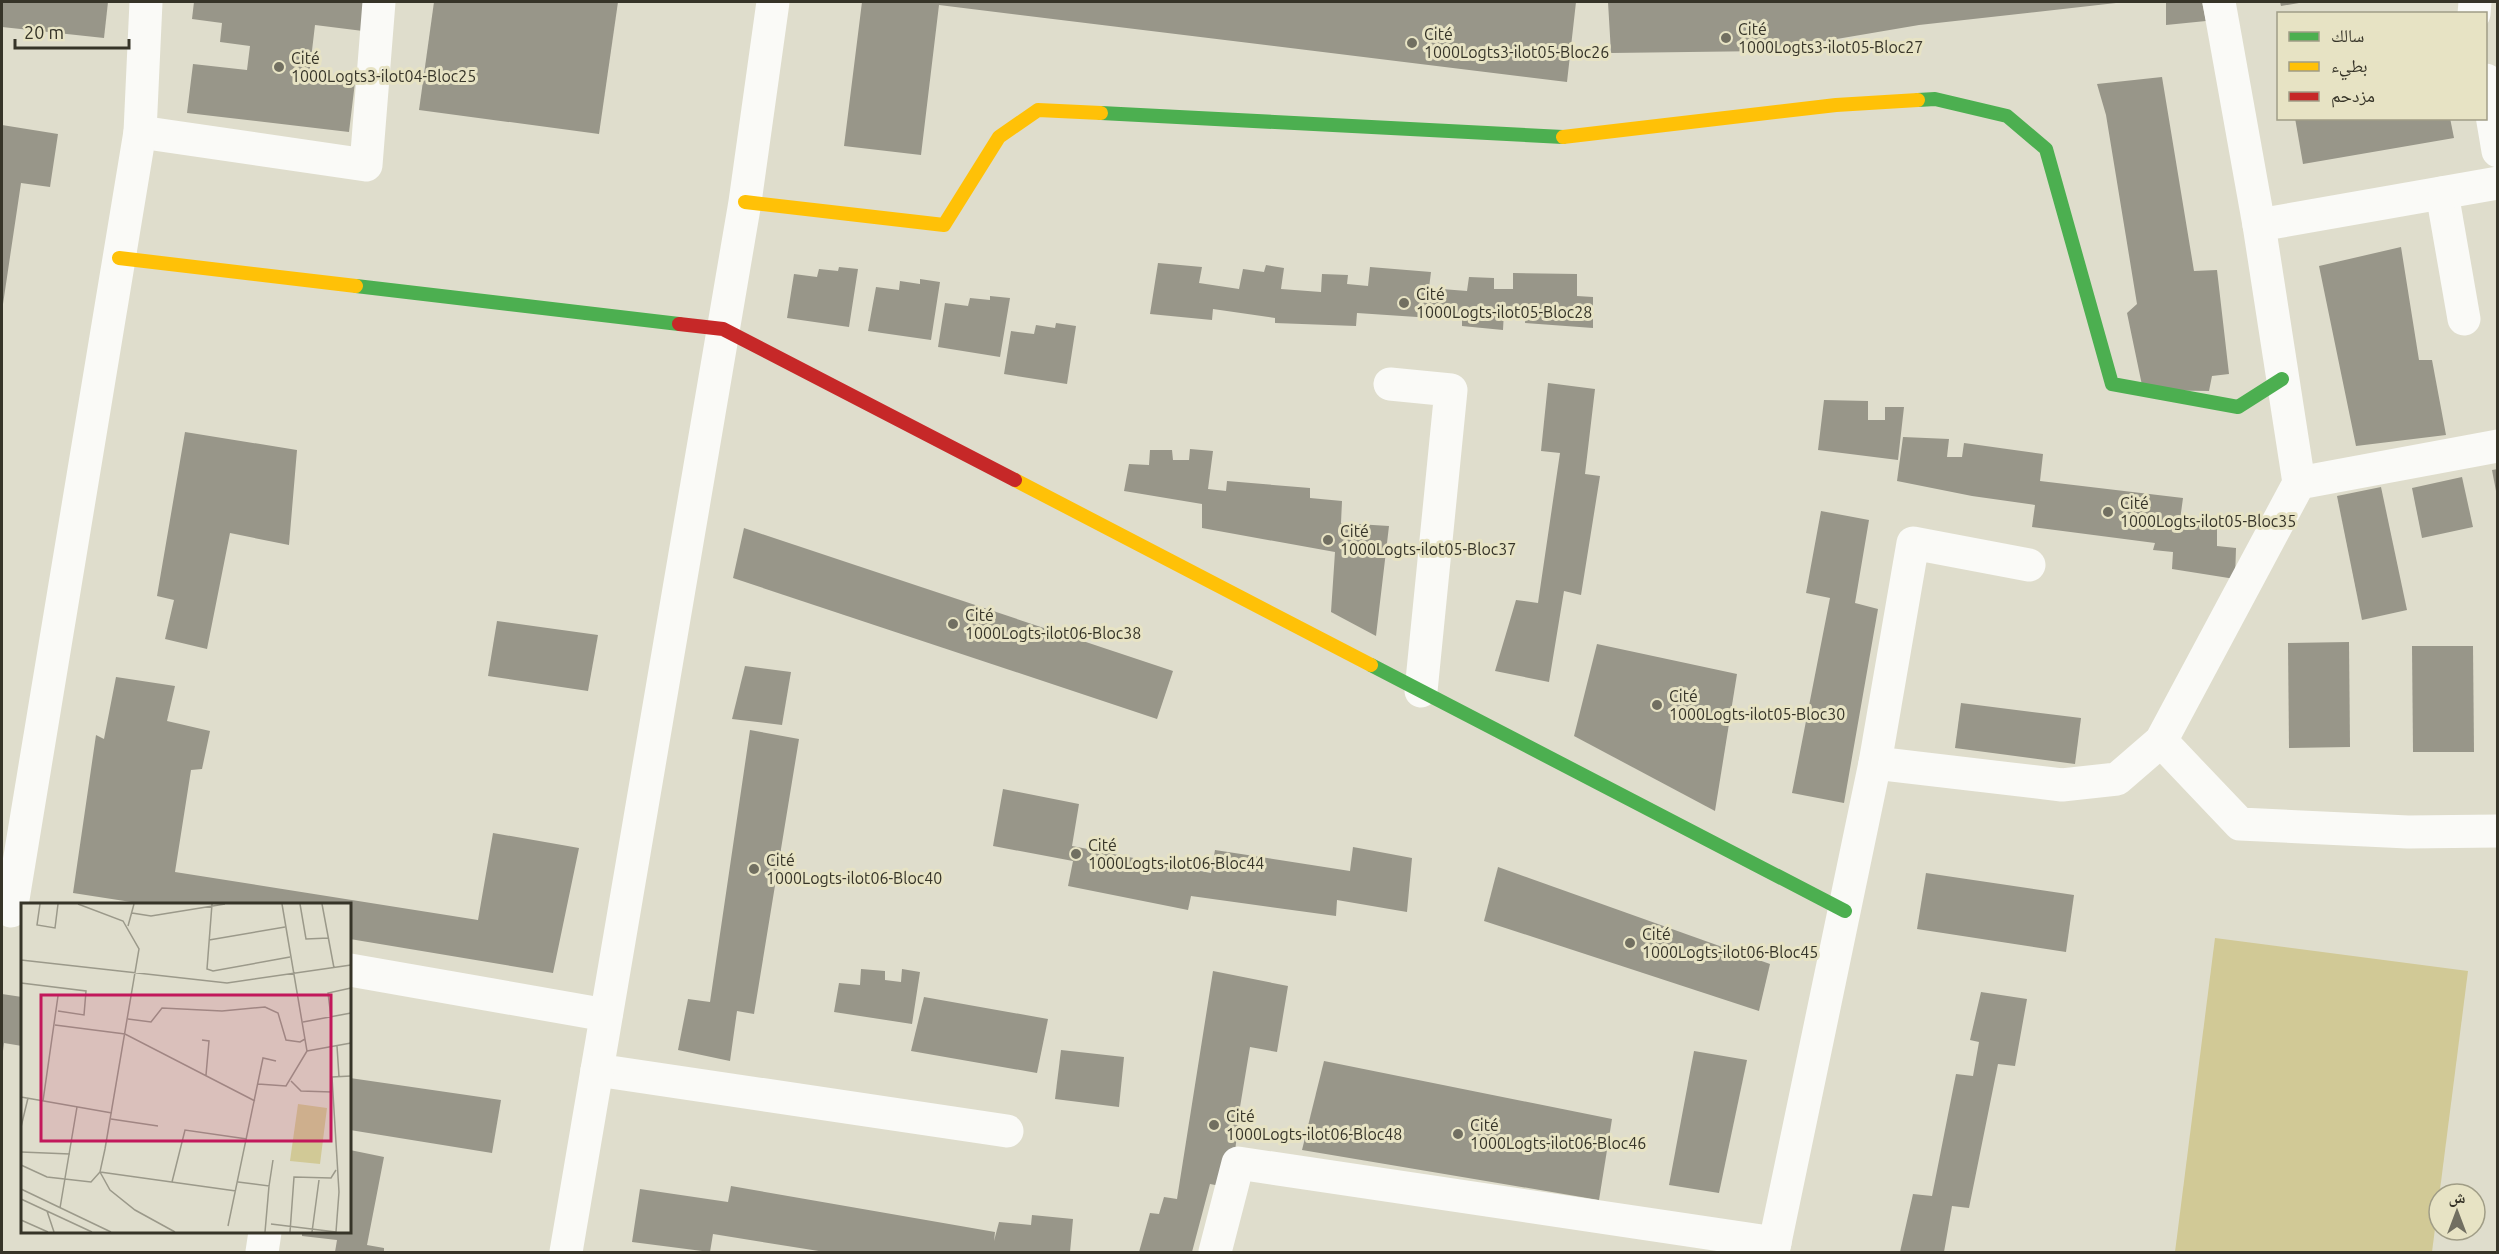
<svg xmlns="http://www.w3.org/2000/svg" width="2499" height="1254" viewBox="0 0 2499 1254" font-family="Ubuntu,'Noto Naskh Arabic',sans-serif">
<rect width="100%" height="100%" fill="#dfddcc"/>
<polygon fill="#d1c996" points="2215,938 2468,971 2432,1252 2175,1252"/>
<g fill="#989689">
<polygon points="2,2 108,2 104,38 2,27"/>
<polygon points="194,2 366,2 363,31 315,25 309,76 355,82 349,132 187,113 193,64 247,70 250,46 220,42 222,23 192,19"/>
<polygon points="434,2 618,2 599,134 419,110"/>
<polygon points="862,2 1576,2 1567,82 939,5 921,155 844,146"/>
<polygon points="1608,2 2116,2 2116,3 1919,25 1766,51 1611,53"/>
<polygon points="2166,2 2202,2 2206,21 2166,25"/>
<polygon points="2280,2 2299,2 2299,3 2281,6"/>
<polygon points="2162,77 2194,271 2217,270 2229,374 2212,376 2209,391 2143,390 2127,313 2137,304 2106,115 2097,84"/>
<polygon points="2295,118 2450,118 2454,138 2303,164"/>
<polygon points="2,125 58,134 50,187 21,183 3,304"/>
<polygon points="2401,247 2419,360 2432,360 2446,435 2356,446 2319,266"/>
<polygon points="1158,263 1202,267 1199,283 1239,289 1243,269 1264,272 1266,265 1284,268 1281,289 1321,292 1322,274 1348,275 1347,284 1368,286 1370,267 1431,272 1429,288 1467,291 1469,277 1494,278 1494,289 1513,289 1513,273 1577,274 1577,296 1593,297 1593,328 1525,323 1526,312 1504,311 1503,330 1462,326 1462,320 1357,313 1356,326 1275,323 1275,318 1213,309 1212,320 1150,314"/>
<polygon points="839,267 858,269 849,327 787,318 794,274 817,277 819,269 838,271"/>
<polygon points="920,279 940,282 931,340 868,331 876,287 899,290 900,281 920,284"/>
<polygon points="990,296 1010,298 1000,357 938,347 945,303 968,306 970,298 990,300"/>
<polygon points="1056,323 1076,326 1067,384 1004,374 1011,331 1034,334 1036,325 1055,328"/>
<polygon points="1548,383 1595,389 1585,474 1600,476 1581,595 1564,591 1549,682 1495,671 1516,600 1538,603 1560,453 1541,451"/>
<polygon points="1824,400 1868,401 1868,420 1885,420 1885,407 1904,407 1898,460 1818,450"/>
<polygon points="185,432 297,450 289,545 230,533 207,649 165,639 174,600 157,596"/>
<polygon points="1903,437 1949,439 1947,457 1962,457 1964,443 2043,454 2040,481 2183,498 2180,520 2217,524 2217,546 2236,548 2235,579 2172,569 2173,552 2153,550 2155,543 2032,527 2035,505 1972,496 1897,481"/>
<polygon points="1190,449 1213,451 1208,489 1226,491 1227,481 1310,488 1310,498 1342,501 1341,523 1389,526 1376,636 1331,612 1335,552 1202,528 1202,504 1124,491 1129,464 1149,465 1150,450 1172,450 1173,460 1189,460"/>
<polygon points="2498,469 2498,491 2496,491 2492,470"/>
<polygon points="2462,477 2473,527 2422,538 2412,488"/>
<polygon points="2381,487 2407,610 2362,620 2337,496"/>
<polygon points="1821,511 1869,520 1855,603 1878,609 1844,803 1792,793 1830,598 1806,593"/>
<polygon points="744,528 1173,671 1157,719 733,578"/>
<polygon points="497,621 598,635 588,691 488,676"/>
<polygon points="2349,642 2350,747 2289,748 2288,643"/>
<polygon points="1597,644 1737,674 1715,811 1574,736"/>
<polygon points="2412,646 2473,646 2474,752 2413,752"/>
<polygon points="745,666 791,672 782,725 732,719"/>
<polygon points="116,677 175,686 167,721 210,731 202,769 191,770 175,872 478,920 493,833 579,848 553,973 350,939 350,904 144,904 73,893 96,735 104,739"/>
<polygon points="1961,703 2081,718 2075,764 1955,748"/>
<polygon points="750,730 799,739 754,1014 737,1011 730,1061 678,1050 688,999 710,1002"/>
<polygon points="1003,789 1079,804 1072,846 1211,873 1215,850 1350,871 1353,847 1412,858 1407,912 1337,900 1336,916 1191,896 1188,910 1068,886 1073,861 993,846"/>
<polygon points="1498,867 1770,964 1759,1011 1484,921"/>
<polygon points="1926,873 2074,895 2066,952 1917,929"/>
<polygon points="861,969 885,971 885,980 901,982 902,969 920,972 912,1024 834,1012 839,983 860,985"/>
<polygon points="1213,971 1288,986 1277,1052 1250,1047 1240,1107 1231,1188 1210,1184 1192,1252 1139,1252 1150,1213 1159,1214 1164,1197 1177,1199"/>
<polygon points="1981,992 2027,999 2015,1066 1998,1064 1969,1208 1952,1206 1944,1252 1900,1252 1913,1194 1932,1196 1956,1074 1973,1076 1979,1042 1970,1040"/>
<polygon points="2,994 22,997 22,1046 4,1043 3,1051"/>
<polygon points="924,997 1048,1019 1037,1073 911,1051"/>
<polygon points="1061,1050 1124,1057 1119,1107 1055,1099"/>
<polygon points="1694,1051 1747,1060 1719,1193 1669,1185"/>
<polygon points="1324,1061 1612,1119 1599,1200 1302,1150"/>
<polygon points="350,1078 501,1100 492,1153 350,1130"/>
<polygon points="350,1150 384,1157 367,1245 384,1248 384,1252 335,1252 337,1240 302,1236 302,1232 350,1232"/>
<polygon points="731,1186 995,1232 994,1241 999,1222 1031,1225 1032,1215 1073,1219 1070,1252 825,1252 713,1234 710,1252 632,1242 640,1189 728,1202"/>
</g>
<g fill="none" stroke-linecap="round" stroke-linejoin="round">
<g stroke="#fafaf7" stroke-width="33">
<polyline points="2474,14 2475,2"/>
<polyline points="2486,80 2498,151"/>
<polyline points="140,132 366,165 379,2"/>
<polyline points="2442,193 2464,319"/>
<polyline points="2259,225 2498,183"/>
<polyline points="1390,384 1451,390 1421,691"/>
<polyline points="2299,483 2498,446"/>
<polyline points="2161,741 2240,824 2408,832 2498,831"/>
<polyline points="1875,763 2062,785 2117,779 2161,741 2299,483 2259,225 2219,2"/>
<polyline points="11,911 140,132 146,2"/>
<polyline points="350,970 606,1015"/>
<polyline points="597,1070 1007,1131"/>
<polyline points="262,1252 265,1232"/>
<polyline points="566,1252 745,202 773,2"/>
<polyline points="1215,1252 1238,1163 1775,1243"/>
<polyline points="1773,1252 1875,763 1913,543 2029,565"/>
</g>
<g stroke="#4caf50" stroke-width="14">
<polyline points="1918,100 1935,99 2007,116 2046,149 2112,384 2238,407 2282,379"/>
<polyline points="1101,113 1563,137"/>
<polyline points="356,286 679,324"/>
<polyline points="1371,665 1845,911"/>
</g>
<g stroke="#ffc107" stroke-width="14">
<polyline points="1563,137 1836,105 1918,100"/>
<polyline points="745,202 944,225 999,137 1038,110 1101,113"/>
<polyline points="119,258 356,286"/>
<polyline points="1015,480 1371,665"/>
</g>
<polyline stroke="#c62828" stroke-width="14" points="679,324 723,329 1015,480"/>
</g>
<g fill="#716f61" stroke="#e7e3c4" stroke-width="2">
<circle cx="1726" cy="38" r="6"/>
<circle cx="1412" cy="43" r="6"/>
<circle cx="279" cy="67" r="6"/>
<circle cx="1404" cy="303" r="6"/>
<circle cx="2108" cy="512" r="6"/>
<circle cx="1328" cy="540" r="6"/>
<circle cx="953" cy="624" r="6"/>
<circle cx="1657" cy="705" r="6"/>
<circle cx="1076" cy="854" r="6"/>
<circle cx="754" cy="869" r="6"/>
<circle cx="1630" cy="943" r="6"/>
<circle cx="1214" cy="1125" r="6"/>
<circle cx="1458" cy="1134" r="6"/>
</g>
<g text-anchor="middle" stroke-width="6" stroke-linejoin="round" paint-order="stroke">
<g font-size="16" fill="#363428" stroke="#e7e3c4" text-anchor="start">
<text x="1738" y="35">Cité<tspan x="1738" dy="18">1000Logts3-ilot05-Bloc27</tspan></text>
<text x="1424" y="40">Cité<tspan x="1424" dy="18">1000Logts3-ilot05-Bloc26</tspan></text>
<text x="291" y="64">Cité<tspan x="291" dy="18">1000Logts3-ilot04-Bloc25</tspan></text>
<text x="1416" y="300">Cité<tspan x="1416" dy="18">1000Logts-ilot05-Bloc28</tspan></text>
<text x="2120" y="509">Cité<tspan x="2120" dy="18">1000Logts-ilot05-Bloc35</tspan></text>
<text x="1340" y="537">Cité<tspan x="1340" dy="18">1000Logts-ilot05-Bloc37</tspan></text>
<text x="965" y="621">Cité<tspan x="965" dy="18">1000Logts-ilot06-Bloc38</tspan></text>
<text x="1669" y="702">Cité<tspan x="1669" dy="18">1000Logts-ilot05-Bloc30</tspan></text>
<text x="1088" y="851">Cité<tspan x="1088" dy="18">1000Logts-ilot06-Bloc44</tspan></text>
<text x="766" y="866">Cité<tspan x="766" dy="18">1000Logts-ilot06-Bloc40</tspan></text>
<text x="1642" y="940">Cité<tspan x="1642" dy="18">1000Logts-ilot06-Bloc45</tspan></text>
<text x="1226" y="1122">Cité<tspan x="1226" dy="18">1000Logts-ilot06-Bloc48</tspan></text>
<text x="1470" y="1131">Cité<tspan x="1470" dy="18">1000Logts-ilot06-Bloc46</tspan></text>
</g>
</g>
<g transform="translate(21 903)">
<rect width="330" height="330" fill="#dfddcc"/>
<path d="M277,201L306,205L299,261L269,258Z" fill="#d1c996"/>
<path fill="none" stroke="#9b998a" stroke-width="1.5" d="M19,1L16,22L34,25L37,1M191,1L186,66L192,68L269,54M279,1L285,36L308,35M301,1L313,65M111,10L130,13L204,1M107,23L113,1M188,37L264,24M0,57L206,80L330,62M0,80L65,88L63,112L37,108M310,114L307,90L330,85M107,116L130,119L141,105L201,108L244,104L257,110L265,137L279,139L284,136M282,119L330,110M34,122L104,131L234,198M181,137L188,138L185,172M316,143L318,174M286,148L330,140M270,178L280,188L311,189M237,181L265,183L286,148L261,1M0,194L91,210M22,198L37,93M90,216L137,223M0,224L7,195M0,249L49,251M0,262L26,274L70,279L79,269L84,246L118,46L102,18L57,1M79,269L215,288M79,269L89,287L114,307L154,329M151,279L164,227L226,236M217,279L248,283L252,257M0,286L90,329M0,296L71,329M39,305L56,204M26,308L33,329M0,317L27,329M250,321L315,329M207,323L242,155L255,158M244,329L248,283M269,329L273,274L310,275L315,267M291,329L298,277M315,329L318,289L311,174L330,173"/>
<path fill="#c2185b" fill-opacity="0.15" stroke="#c2185b" stroke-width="3" d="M20,92H310V238H20Z"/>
<rect width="330" height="330" fill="none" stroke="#363428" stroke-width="3"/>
</g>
<rect width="2499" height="1254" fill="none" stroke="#363428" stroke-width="6"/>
<rect x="2277" y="12" width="210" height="108" fill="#e7e3c4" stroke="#a09d86" stroke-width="1.5"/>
<rect x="2289" y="32" width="30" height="9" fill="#4caf50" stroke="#a09d86" stroke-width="1.5"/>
<text x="2331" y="42" font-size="18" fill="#363428">سالك</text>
<rect x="2289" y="62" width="30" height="9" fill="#ffc107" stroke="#a09d86" stroke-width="1.5"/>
<text x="2331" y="72" font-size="18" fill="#363428">بطيء</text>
<rect x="2289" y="92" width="30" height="9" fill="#c62828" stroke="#a09d86" stroke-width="1.5"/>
<text x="2331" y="102" font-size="18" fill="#363428">مزدحم</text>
<g transform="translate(2457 1212)"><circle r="28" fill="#e7e3c4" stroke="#a09d86" stroke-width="1.5"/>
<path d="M0-4.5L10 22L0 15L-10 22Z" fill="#716f61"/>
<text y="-9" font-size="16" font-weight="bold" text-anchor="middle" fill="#363428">ش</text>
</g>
<path d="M15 39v9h114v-9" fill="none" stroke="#363428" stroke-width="3"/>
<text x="24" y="39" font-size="18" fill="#363428" stroke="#e7e3c4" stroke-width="4.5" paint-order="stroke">20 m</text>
</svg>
